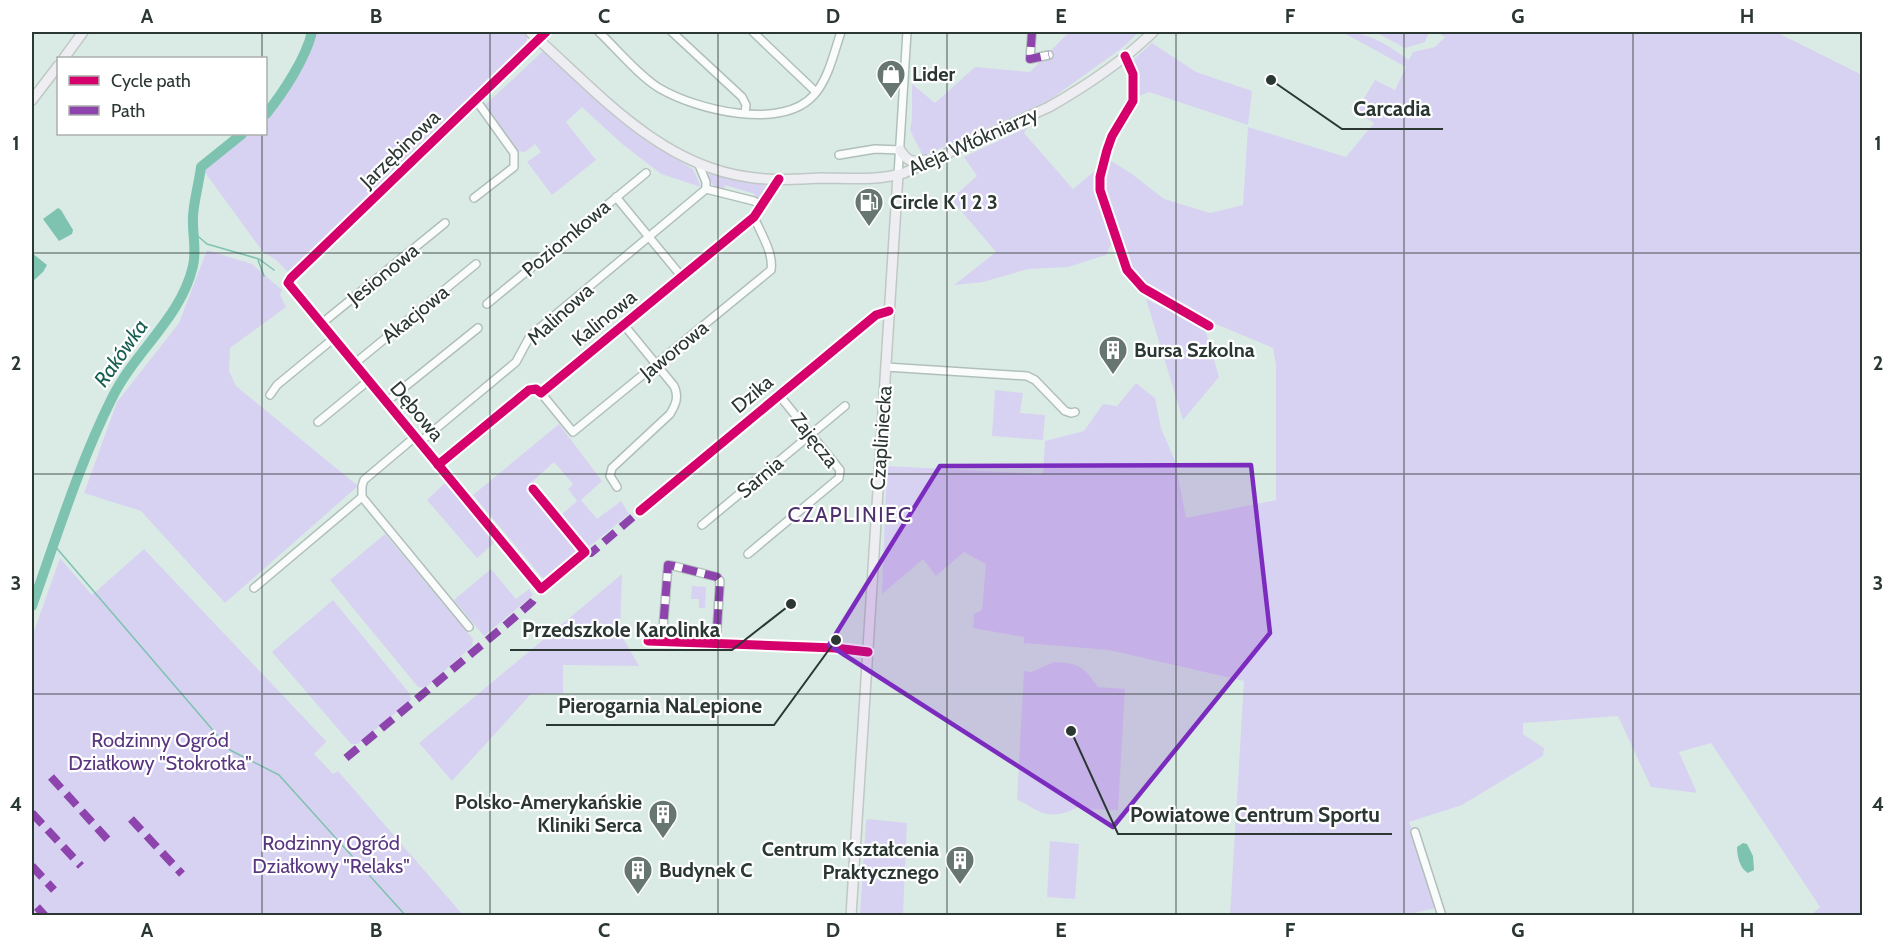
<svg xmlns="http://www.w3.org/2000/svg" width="1894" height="947" viewBox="0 0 1894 947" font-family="Cabin,sans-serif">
<rect width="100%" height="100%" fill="#daebe5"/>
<g fill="#d8d2f2" fill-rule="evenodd">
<polygon points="312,32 521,32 527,37 526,46 289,273 276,260 263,252 201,167 208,159 242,134 266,134 266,114 274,104 308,46"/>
<polygon points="1069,32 1139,32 1122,48 1048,101 923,156 910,130 912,119 912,84 935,103 975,67 1030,72"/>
<path d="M1342,32C1370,32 1387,45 1409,60L1413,52L1435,47L1445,37L1436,32H1776L1862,75V915H1811L1820,907L1711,743L1679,752L1697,793L1651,787L1618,716L1523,723V734L1544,748L1543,756L1462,805L1409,822L1440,907L1405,915H1230L1244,681L1109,650L1025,643L1024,646V637L973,628L974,614L982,610L986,564L964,552L936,576L923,559L882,594L887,466L1043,474L1045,441L1084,431L1103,404L1117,406L1136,383L1155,398L1161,428L1175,461L1186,518L1276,500V365L1273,348L1211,322L1143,283L1134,271L1103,191L1108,159L1132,174L1164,199L1210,213L1243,205L1248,127L1346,157L1374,123L1356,112L1375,80L1395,90L1406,67Z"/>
<polygon points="1375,32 1429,32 1425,42 1405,48"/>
<polygon points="1152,43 1196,72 1252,91 1248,125 1149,92 1139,96 1137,71 1132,61"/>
<polygon points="543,51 647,142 693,169 701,187 661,174 621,143 582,107 566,122 596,160 552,195 527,162 541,152 535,144 525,152 517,151 484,106"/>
<polygon points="1028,127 1024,133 1073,189 1096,170 1095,178 1113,241 1106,255 1068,267 1028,269 983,282 954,285 996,252 951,199 977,176 964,157"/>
<polygon points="711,174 770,186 761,199 754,198 755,194 725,185 724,190 716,188 706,177"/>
<polygon points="207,250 252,264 282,290 280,295 286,307 230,348 229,371 236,386 358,486 225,603 141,511 84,493 117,402 179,323"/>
<polygon points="1146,299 1204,326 1219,377 1183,420"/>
<polygon points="995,390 1023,393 1020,413 1045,415 1043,440 992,436"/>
<path d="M559,424L602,481L581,500L597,519L621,501L629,514L546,582L473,495ZM554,462L573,484L568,489L577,501L561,515L533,481Z"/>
<polygon points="446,482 496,541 477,558 427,500"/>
<polygon points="385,534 473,639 472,646 425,688 418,687 330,580"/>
<polygon points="144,549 325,740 326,742 314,754 333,774 338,771 463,915 32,915 32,637 60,558 92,595"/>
<polygon points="491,569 516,599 529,589 533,595 484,636 454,600"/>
<polygon points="622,574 620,633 639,666 563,665 563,693 531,694 452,781 419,743"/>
<polygon points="692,586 706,587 705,608 699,608 699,599 691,599"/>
<polygon points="333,600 410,694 411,700 358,744 351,744 272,652"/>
<path d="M1054,662C1079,663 1084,667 1098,687L1125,689L1118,810L1084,809L1083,804C1067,814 1052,819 1034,809C1027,805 1024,802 1017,800L1024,671L1031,672Z"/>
<polygon points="868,819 907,823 903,915 860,915 866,821"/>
<polygon points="1050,841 1079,844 1075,899 1047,897"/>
</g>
<g fill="#7ec2b0">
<polygon points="58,208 61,210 73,230 72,234 59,241 43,219"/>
<polygon points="32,253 47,265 43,272 32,282"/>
<path d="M1743,843L1747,844L1753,856L1754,870L1748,873C1740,869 1737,856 1737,847Z"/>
</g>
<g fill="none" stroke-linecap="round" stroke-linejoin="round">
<g stroke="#7ec2b0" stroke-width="1.5">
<polyline points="193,232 207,244 259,259 274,270"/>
<polyline points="258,260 264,276"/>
<polyline points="54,545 217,735"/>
<polyline points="222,741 230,750 279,775 406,916"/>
</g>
<g stroke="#7ec2b0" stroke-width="10">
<path d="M266,114C283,93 306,58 312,32"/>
<path d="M32,606C57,536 79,464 112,398C135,351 181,318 193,266C197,249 192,234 193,216C194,200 199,183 201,167L242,134"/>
</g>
<g stroke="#b1bfba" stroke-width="10">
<g id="minor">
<path d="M599,32C616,48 639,76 659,88C696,110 782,131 814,95C829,78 834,52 841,32"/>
<polyline points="672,32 742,97 746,105 745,113"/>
<polyline points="753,32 816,92"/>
<polyline points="1032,32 1030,59 1049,55"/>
<polyline points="1125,56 1133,74 1133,101 1112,136 1107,150 1100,177 1100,190 1127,270 1143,288 1209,326"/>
<polyline points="839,155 875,149 900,150"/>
<polyline points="699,165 706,182 706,189 754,201 762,206"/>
<polyline points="898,175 907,32"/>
<polyline points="616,197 682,277"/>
<polyline points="474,198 514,167 514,153 476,100"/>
<polyline points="487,304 646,173"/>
<polyline points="321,324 445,223"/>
<polyline points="354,364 476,264"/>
<polyline points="886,367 1027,376 1035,380 1065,411 1071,413 1075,412"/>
<path d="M541,393L573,432L771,270C774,253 760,232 754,217"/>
<polyline points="270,395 277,385 333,339"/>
<polyline points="386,402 478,328"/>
<polyline points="318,422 368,381"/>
<polyline points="420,442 516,362 530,336 706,189"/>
<polyline points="438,465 529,390 536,389 541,393 754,217 779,179"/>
<path d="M617,487L610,476L612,468L670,414C676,404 679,397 674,386L624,325"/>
<polyline points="533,489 585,552 541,589 288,283 291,278 546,32"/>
<polyline points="362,497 469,627"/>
<polyline points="640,511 876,315 889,311"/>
<polyline points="702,525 845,406"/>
<polyline points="748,554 839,478 840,470 779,395"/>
<polyline points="254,588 362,497 362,486 364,480 415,437"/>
<polyline points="648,641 835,648 868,652"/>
<polyline points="662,642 668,565 674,566 717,577 720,581 716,644"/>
<polyline points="1415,832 1442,916"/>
</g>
</g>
<g stroke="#bfc8c5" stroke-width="12">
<g id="major">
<path d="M530,32C595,89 658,165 748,177C772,181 797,179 821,178C848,178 878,181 904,173L1049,107C1086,86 1122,62 1153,32"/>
<polyline points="64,58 83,32"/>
<polyline points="32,100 58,66"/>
<path d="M900,150C907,161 912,163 925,160"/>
<polyline points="851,916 898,175"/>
</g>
</g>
<use href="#minor" stroke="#f9fcfb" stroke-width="7"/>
<use href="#major" stroke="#eeedf2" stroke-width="9"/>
<g stroke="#8e44ad" stroke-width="8" stroke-dasharray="15 8" stroke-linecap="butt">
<polyline points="1032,32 1030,59 1049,55"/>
<polyline points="585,552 591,553 640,511"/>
<polyline points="662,642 668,565 674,566 717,577 720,581 716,644"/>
<polyline points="346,758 508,623 532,602 541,589"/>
<polyline points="51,777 108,840"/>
<polyline points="32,813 81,866"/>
<polyline points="131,819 182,874"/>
<polyline points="32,866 54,890"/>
<polyline points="37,907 45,916"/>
</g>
<g stroke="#fff" stroke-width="13">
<g id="cycleway">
<polyline points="1125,56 1133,74 1133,101 1112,136 1107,150 1100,177 1100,190 1127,270 1143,288 1209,326"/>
<polyline points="438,465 529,390 536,389 541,393 754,217 779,179"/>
<polyline points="533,489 585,552 541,589 288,283 291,278 546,32"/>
<polyline points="640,511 876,315 889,311"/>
<polyline points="648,641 835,648 868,652"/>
</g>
</g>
<use href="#cycleway" stroke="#d6006c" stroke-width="9"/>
</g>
<path fill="#7b2cbf" fill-opacity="0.2" stroke="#7b2cbf" stroke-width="4.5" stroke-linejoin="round" d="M1251,465L1270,633L1113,827L829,645L940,466Z"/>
<path fill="none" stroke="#2b3733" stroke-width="1.5" stroke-opacity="0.55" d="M262,32V58M490,32V916M718,32V916M947,32V916M1176,32V916M1404,32V916M1633,32V916M262,134V916M32,253H1862M32,474H1862M32,694H1862"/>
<defs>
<g id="shop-pin" transform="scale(1.5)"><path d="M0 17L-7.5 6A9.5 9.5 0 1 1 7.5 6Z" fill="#687671" stroke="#fff"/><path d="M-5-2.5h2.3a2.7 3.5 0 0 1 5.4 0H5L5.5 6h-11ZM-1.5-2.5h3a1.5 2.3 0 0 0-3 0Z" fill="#fff"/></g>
<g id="fuel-pin" transform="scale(1.5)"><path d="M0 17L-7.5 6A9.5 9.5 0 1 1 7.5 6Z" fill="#687671" stroke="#fff"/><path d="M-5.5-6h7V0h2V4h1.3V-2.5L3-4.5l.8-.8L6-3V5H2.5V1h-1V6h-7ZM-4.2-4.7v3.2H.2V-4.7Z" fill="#fff"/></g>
<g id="building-pin" transform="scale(1.5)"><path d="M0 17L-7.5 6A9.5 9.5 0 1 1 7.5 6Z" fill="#687671" stroke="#fff"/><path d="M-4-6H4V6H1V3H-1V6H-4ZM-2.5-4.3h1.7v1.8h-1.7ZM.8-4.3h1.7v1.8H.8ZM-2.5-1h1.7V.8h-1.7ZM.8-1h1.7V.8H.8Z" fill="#fff"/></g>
</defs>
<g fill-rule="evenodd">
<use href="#shop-pin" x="891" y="74"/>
<use href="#fuel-pin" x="869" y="202"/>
<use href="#building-pin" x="1113" y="350"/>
<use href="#building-pin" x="663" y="814"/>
<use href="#building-pin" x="960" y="860"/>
<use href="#building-pin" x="638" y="870"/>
</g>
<g text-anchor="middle" stroke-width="4.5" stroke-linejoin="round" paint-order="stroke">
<g font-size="20" font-weight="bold" fill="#2b3733" stroke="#fff" text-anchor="start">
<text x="912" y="81">Lider</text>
<text x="890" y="209">Circle K 1 2 3</text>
<text x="1134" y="357">Bursa Szkolna</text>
<text x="642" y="809" text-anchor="end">Polsko-Amerykańskie<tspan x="642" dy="23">Kliniki Serca</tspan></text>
<text x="939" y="856" text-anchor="end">Centrum Kształcenia<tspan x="939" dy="23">Praktycznego</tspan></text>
<text x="659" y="877">Budynek C</text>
</g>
<g font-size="20" fill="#2b3733" stroke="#fff">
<text transform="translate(973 141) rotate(-24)" y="7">Aleja Włókniarzy</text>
<text transform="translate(400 149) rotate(-44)" y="7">Jarzębinowa</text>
<text transform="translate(566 238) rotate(-40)" y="7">Poziomkowa</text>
<text transform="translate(383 274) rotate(-39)" y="7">Jesionowa</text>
<text transform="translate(415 314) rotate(-39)" y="7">Akacjowa</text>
<text transform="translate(560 314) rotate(-42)" y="7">Malinowa</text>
<text transform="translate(604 318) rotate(-39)" y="7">Kalinowa</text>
<text transform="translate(674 350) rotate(-39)" y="7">Jaworowa</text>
<text transform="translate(752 394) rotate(-40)" y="7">Dzika</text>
<text transform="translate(417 411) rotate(50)" y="7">Dębowa</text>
<text transform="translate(881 438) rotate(-86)" y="7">Czapliniecka</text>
<text transform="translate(815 440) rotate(52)" y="7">Zajęcza</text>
<text transform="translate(760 477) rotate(-40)" y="7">Sarnia</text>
</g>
<g font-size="20" fill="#593680" stroke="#fff">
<text x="160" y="747">Rodzinny Ogród<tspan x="160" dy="23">Działkowy "Stokrotka"</tspan></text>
<text x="331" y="850">Rodzinny Ogród<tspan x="331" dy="23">Działkowy "Relaks"</tspan></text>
</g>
<g font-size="21" font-style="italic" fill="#165e4f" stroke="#fff">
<text transform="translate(121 353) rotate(-55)" y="7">Rakówka</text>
</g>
<g font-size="21" letter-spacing="1.5" fill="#4c316c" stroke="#fff">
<text x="850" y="522">CZAPLINIEC</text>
</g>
</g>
<path fill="none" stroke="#2b3733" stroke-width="2" d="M1271 80L1342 129H1443M791 604L732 650H510M836 640L774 725H546M1071 731L1118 834H1392"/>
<g fill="#2b3733" stroke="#fff" stroke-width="2">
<circle cx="1271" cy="80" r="6"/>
<circle cx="791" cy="604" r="6"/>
<circle cx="836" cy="640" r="6"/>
<circle cx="1071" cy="731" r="6"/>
</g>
<g font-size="21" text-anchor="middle" font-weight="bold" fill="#2b3733" stroke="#fff" stroke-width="4.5" stroke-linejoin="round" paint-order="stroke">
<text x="1392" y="116">Carcadia</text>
<text x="621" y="637">Przedszkole Karolinka</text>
<text x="660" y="713">Pierogarnia NaLepione</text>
<text x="1255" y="822">Powiatowe Centrum Sportu</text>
</g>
<rect width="1894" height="947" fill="none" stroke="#ffffff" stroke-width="66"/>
<rect x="57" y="57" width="210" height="78" fill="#ffffff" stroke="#aaafad" stroke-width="1.5"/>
<rect x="69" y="76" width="30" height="9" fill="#d6006c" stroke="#aaafad" stroke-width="1.5"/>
<text x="111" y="87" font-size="18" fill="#2b3733">Cycle path</text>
<rect x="69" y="106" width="30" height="9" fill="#8e44ad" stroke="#aaafad" stroke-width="1.5"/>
<text x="111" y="117" font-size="18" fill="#2b3733">Path</text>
<rect x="33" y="33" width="1828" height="881" fill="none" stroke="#2b3733" stroke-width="2"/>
<g font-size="20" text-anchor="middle" font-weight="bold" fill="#2b3733">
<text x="147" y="23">A</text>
<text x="376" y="23">B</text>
<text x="604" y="23">C</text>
<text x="833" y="23">D</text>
<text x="1061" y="23">E</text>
<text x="1290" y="23">F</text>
<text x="1518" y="23">G</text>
<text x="1747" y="23">H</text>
<text x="16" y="150">1</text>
<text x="1878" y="150">1</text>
<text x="16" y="370">2</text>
<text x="1878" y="370">2</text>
<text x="16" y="590">3</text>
<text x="1878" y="590">3</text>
<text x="16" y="811">4</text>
<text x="1878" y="811">4</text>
<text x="147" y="937">A</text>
<text x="376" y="937">B</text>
<text x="604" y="937">C</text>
<text x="833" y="937">D</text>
<text x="1061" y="937">E</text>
<text x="1290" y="937">F</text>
<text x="1518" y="937">G</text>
<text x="1747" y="937">H</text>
</g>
</svg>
